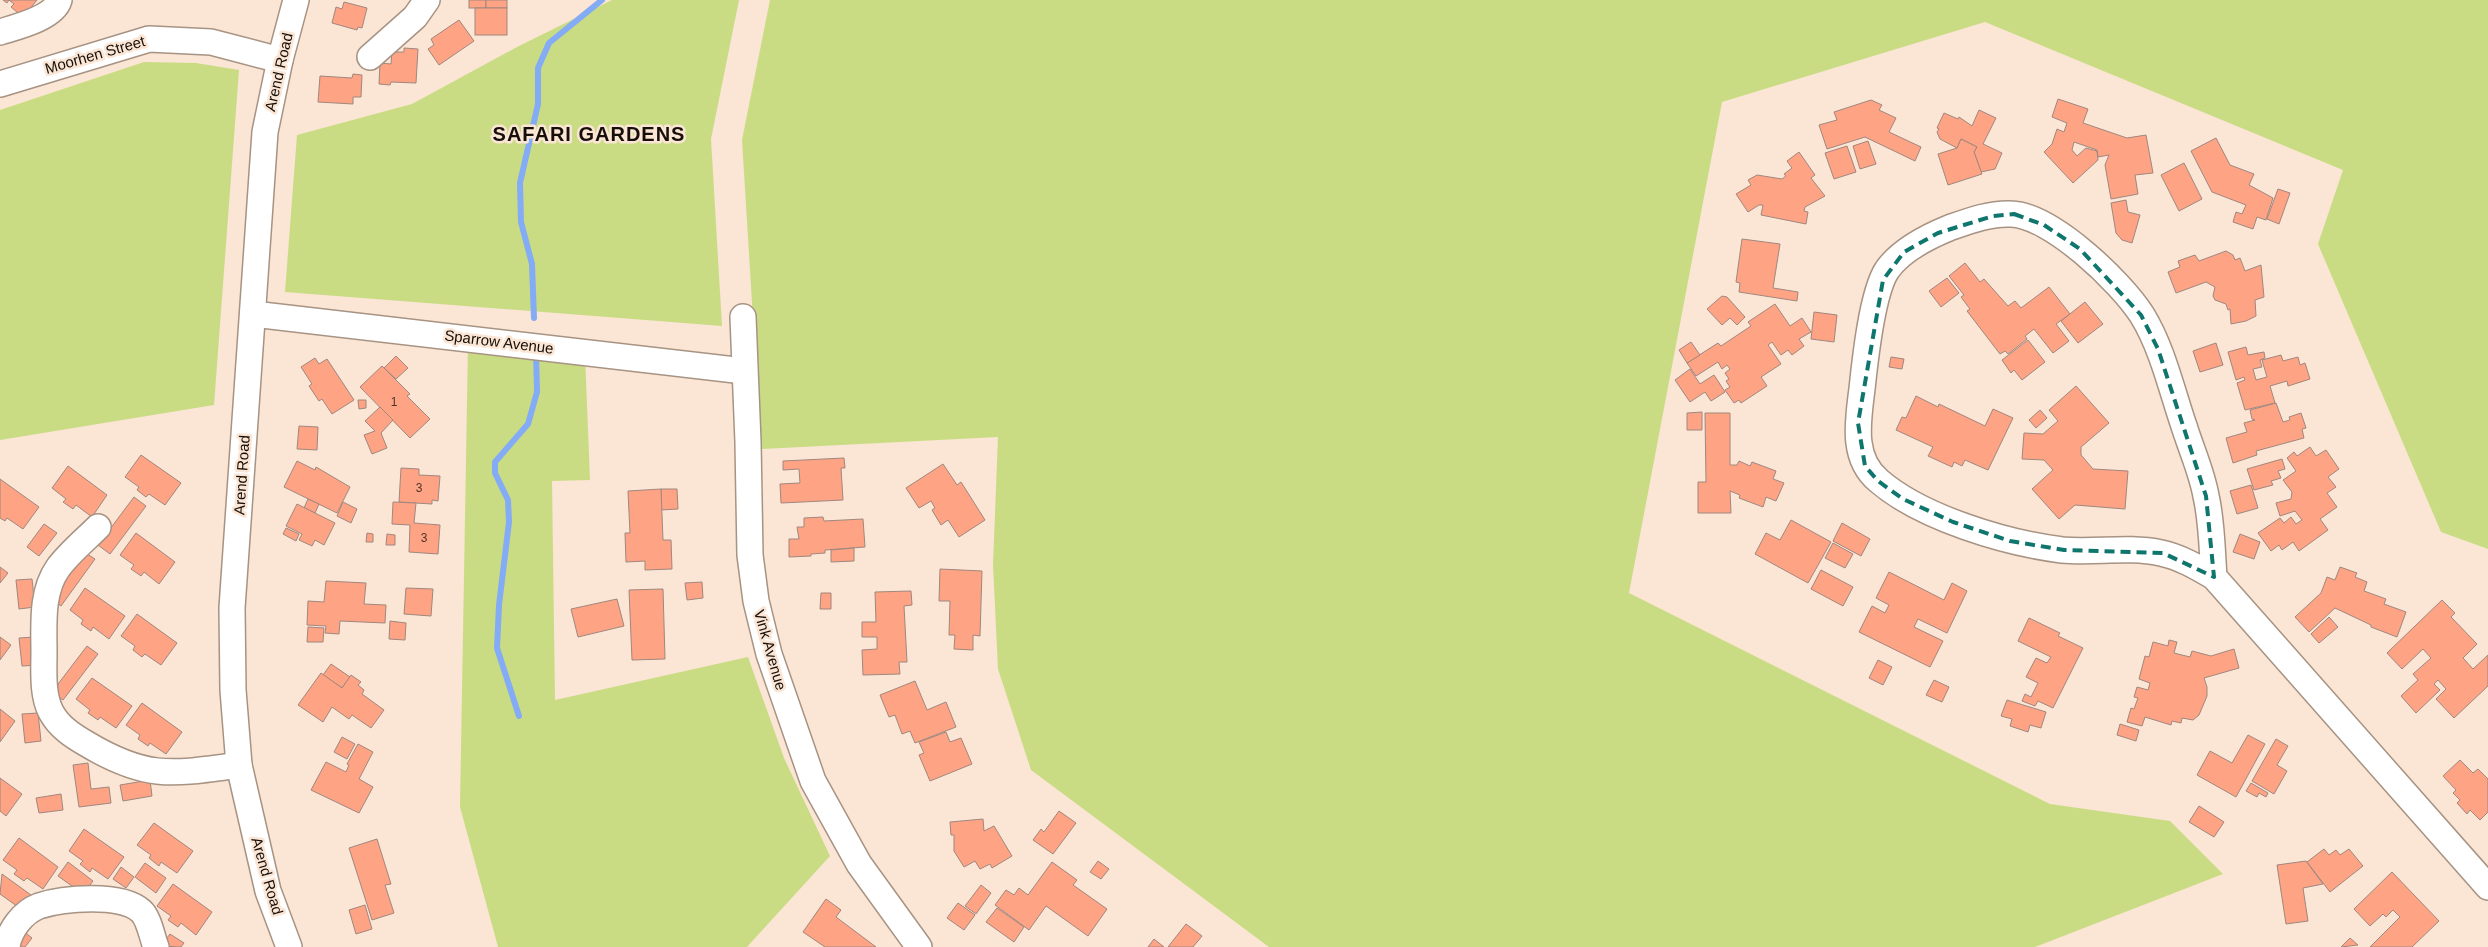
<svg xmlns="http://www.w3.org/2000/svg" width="2488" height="947" viewBox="0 0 2488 947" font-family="Helvetica,sans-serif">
<rect width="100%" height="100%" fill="#fbe5d4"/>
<g fill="#c9dc83">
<polygon points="612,0 739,0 711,139 722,326 285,292 297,135 412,104 517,47"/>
<polygon points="770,0 2488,0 2488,549 2441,532 2318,244 2343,170 1985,22 1722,102 1629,593 2050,804 2170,821 2223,874 2035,947 1269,947 1031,770 998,669 993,565 998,437 761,449 742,140"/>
<polygon points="144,62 196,63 239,70 214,405 0,440 0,110"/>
<polygon points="468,344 585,355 590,480 552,481 555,700 748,657 784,758 830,856 747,947 498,947 460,807"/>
</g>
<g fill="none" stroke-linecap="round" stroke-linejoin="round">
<g stroke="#84abf6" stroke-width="6">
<polyline points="534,318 532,264 521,222 520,183 538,104 538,68 549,43 602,0"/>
<polyline points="519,716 497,648 499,605 509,522 508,500 495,473 495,462 528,424 537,392 536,353"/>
</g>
</g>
<g fill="#fea384" stroke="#a0877f">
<polygon points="3,0 37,0 23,17 11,7 14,4 9,0 7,3"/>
<rect x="469" y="0" width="17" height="8"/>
<rect x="486" y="0" width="21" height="8"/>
<polygon points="344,2 367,8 362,28 358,27 357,30 332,23 336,7 342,9"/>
<rect x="475" y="8" width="32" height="27"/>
<polygon points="459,20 474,41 439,65 428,49 434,45 431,39"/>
<polygon points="404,48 418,49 416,83 391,82 390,85 379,84 380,63 391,64 392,52 404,52"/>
<polygon points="353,74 362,75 361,97 353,97 353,104 318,102 320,76 352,78"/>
<polygon points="2058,99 2088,109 2083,123 2127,138 2146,135 2153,173 2135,175 2138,194 2111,199 2105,165 2109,155 2098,157 2097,150 2074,142 2072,150 2077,156 2086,148 2097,151 2098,160 2073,183 2044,152 2052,144 2057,129 2064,132 2067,123 2052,117"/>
<polygon points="1871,100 1882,105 1879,110 1896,118 1889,132 1921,147 1915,161 1865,137 1827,149 1819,125 1837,120 1834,112"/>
<polygon points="1979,110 1996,118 1983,144 2002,153 1995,169 1981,172 1974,152 1977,147 1961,139 1957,148 1940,139 1937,132 1939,129 1937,128 1944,113 1958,119 1959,117 1972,126"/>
<polygon points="2216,138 2230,165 2254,174 2249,185 2273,198 2266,220 2257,217 2253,229 2233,222 2236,212 2242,214 2246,205 2212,192 2191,151"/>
<polygon points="1961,139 1977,147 1974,152 1982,174 1948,185 1938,154 1957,148"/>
<polygon points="1868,141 1876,164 1860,169 1853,146"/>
<polygon points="1847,146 1856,172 1834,179 1825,153"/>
<polygon points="1799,152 1815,175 1811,178 1825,196 1805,207 1804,211 1808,212 1806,224 1761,215 1763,205 1759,205 1748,212 1736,194 1751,185 1748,180 1757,175 1782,179 1786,176 1784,174 1792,168 1787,161"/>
<polygon points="2184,163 2202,199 2179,211 2161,175"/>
<polygon points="2278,189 2290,193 2279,224 2267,219"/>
<polygon points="2126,200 2128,212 2140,215 2132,243 2122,240 2116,233 2111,203"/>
<polygon points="1742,239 1780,244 1773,288 1798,292 1797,301 1739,292 1740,283 1736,282"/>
<polygon points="2226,251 2233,255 2235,260 2240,258 2245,271 2261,265 2264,297 2255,300 2256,316 2246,321 2231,324 2230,309 2228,310 2226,304 2215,300 2213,296 2215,287 2206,282 2176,293 2168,272 2180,267 2178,261 2195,255 2199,261"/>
<polygon points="1965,263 1980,282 1984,279 2008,306 2015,301 2021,308 2049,287 2070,314 2056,324 2069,341 2053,353 2034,329 2025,336 2027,339 2008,354 2005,351 2000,354 1967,311 1970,309 1961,297 1964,295 1949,276"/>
<polygon points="1947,278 1959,293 1941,307 1929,291"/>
<polygon points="1722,296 1727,297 1745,317 1737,325 1730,318 1722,325 1707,309"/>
<polygon points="2085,302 2103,324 2078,343 2061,321"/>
<polygon points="1775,304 1790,326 1802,318 1811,332 1799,339 1804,346 1792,355 1788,350 1781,355 1772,342 1768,345 1781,364 1761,377 1767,386 1741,403 1739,400 1734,403 1725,390 1730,387 1726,381 1729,379 1725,373 1730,369 1727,365 1722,369 1718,362 1696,376 1687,363 1718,343 1721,346 1751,326 1748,322"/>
<polygon points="1814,312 1837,315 1834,342 1811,339"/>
<polygon points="2028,340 2045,362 2022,380 2014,370 2011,373 2002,360"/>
<polygon points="1691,342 1700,355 1687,363 1679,350"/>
<polygon points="2216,343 2223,365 2200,372 2193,351"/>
<polygon points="2246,347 2248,355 2264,352 2265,358 2260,360 2262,367 2253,369 2256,380 2267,377 2262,360 2281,355 2283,361 2298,357 2300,365 2305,363 2310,379 2288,386 2287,381 2270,386 2275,403 2245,410 2237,383 2245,380 2244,377 2236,380 2228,352"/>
<polygon points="396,356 408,368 396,379 384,368"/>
<polygon points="1891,357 1904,359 1902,369 1889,367"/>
<polygon points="315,358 319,364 327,359 354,400 332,414 322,399 319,401 309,386 312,384 301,367"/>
<polygon points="382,366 410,394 407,396 430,419 410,438 360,387"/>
<polygon points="1690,369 1700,384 1714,375 1725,392 1711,401 1705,392 1690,402 1675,380"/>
<polygon points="2076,386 2109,423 2081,447 2081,455 2093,469 2128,471 2125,509 2075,505 2059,519 2032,489 2053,470 2044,460 2022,459 2024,433 2043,434 2058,421 2049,410"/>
<polygon points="1916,396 1938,407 1939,404 1985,426 1993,409 2013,418 1988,470 1965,460 1962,466 1954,462 1952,467 1928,456 1933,447 1896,430 1902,417 1906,418"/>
<polygon points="358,400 366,400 366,408 359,409"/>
<polygon points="2276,403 2283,422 2290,420 2289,417 2301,413 2306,428 2302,429 2304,438 2256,451 2257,455 2233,463 2226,438 2247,432 2244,423 2255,420 2252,419 2250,410"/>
<polygon points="380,407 393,420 381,433 387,448 372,454 364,435 375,431 365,421"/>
<polygon points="2040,410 2047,418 2036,428 2029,420"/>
<polygon points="1702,412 1702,430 1687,430 1687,413"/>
<polygon points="1705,413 1730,413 1730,465 1737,465 1739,461 1750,466 1752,462 1776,471 1773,479 1784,483 1776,501 1766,497 1763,507 1739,498 1740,495 1730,491 1731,513 1698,513 1698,482 1706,482"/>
<polygon points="299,426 318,427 317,450 297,449"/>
<polygon points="2310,447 2316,456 2326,450 2339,469 2328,477 2336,487 2327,493 2337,507 2320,519 2328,530 2299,551 2293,542 2282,550 2279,545 2271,551 2258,533 2280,518 2284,523 2291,517 2296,524 2302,520 2295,511 2280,516 2276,503 2291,499 2292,492 2283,480 2296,471 2287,458 2294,452 2297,456"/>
<polygon points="141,455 181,483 165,505 149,494 146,497 137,490 139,487 125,477"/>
<polygon points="844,458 845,468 841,468 843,500 781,503 780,484 800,483 799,469 783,470 783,461"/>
<polygon points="2282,459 2285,469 2278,471 2281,478 2271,481 2273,485 2254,490 2247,469"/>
<polygon points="297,461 315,470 316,467 350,487 337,513 284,487"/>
<polygon points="943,464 957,485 961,482 985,520 959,537 948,520 941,525 932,510 935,508 931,501 919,508 906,488"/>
<polygon points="68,466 107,495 92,517 76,505 73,509 63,502 66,499 52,488"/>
<polygon points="401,468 419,469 419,475 440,476 438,501 432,500 432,504 399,502"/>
<polygon points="0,479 39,507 23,529 7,518 5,521 0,518"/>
<polygon points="2251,485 2258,508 2237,514 2230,491"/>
<polygon points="661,489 677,489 678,509 661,510"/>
<polygon points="661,489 663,540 671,540 672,569 645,570 645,561 626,562 625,533 630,533 628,491"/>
<polygon points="134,497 146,506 110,554 98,545"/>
<polygon points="308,499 319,504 315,513 304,508"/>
<polygon points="343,502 357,509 351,523 337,516"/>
<polygon points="393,502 416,503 414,523 440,525 438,554 409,552 410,525 392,524"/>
<polygon points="297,504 335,523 324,545 315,540 312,546 299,540 302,534 286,526"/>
<polygon points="823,517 824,521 863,519 865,547 825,550 825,553 811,554 811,556 789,557 789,539 799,539 797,527 804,527 804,518"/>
<polygon points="1791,520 1831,542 1808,583 1755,554 1766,533 1780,540"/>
<polygon points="1842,523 1870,539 1861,556 1833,541"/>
<polygon points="44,524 57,533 39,556 27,547"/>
<polygon points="286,528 299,534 296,541 283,534"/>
<polygon points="136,533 175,562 159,584 144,572 141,576 131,569 134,565 120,555"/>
<polygon points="367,533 373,534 373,542 366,542"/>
<polygon points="387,534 395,535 395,545 386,545"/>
<polygon points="2240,534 2260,542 2254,559 2233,552"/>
<polygon points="1833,543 1853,554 1845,568 1825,558"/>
<polygon points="854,548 854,561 831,562 831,550"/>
<polygon points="84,552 95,559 61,606 50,598"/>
<polygon points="0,567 8,573 0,583"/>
<polygon points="2340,567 2357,573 2355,577 2367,582 2364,591 2386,599 2384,604 2406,612 2397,637 2371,627 2371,625 2335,608 2309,632 2295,617 2321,593 2327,577 2335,580"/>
<polygon points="940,569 982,571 980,636 973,635 973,650 954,649 955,635 949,635 950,601 939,601"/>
<polygon points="1821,570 1853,587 1843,606 1811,589"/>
<polygon points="1889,572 1944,600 1952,583 1967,591 1947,633 1918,619 1914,627 1943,641 1930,667 1859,632 1872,606 1885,613 1889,605 1876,598"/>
<polygon points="32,579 35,607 19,609 16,580"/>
<polygon points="326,581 366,583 364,604 386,605 385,623 340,621 339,634 325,633 326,626 307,625 308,601 324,602"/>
<polygon points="702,582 703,598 687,600 685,583"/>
<polygon points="85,588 125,616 109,639 93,627 91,631 81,624 83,620 70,610"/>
<polygon points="406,588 433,589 431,616 404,614"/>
<polygon points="663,589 665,659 632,660 629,590"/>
<polygon points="911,591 912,605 904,606 907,662 899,662 900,674 863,675 862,650 877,649 877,637 862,637 862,622 876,622 875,592"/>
<polygon points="821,593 831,593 831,609 820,609"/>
<polygon points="617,599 624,626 578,637 571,609"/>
<polygon points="2442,600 2455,613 2451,617 2477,644 2463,658 2473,669 2488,655 2488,686 2454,718 2436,699 2446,689 2438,680 2434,684 2440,690 2416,713 2401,696 2418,680 2413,674 2431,658 2423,649 2402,669 2387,653"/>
<polygon points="137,614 177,643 161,665 145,654 142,657 133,650 135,646 121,636"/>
<polygon points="2329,617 2338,627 2319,643 2311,634"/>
<polygon points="2029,618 2060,633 2058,636 2083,648 2053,708 2038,701 2035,706 2022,701 2025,694 2031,697 2038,683 2026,677 2036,658 2047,663 2051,657 2018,641"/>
<polygon points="390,621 406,623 405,640 389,639"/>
<polygon points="308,627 324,628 323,642 307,642"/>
<polygon points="0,637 11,645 0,660"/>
<polygon points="35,637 37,665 22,666 19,638"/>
<polygon points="2169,640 2177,642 2174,653 2190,657 2192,651 2211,656 2234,649 2239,668 2204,678 2207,687 2207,696 2199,715 2193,720 2182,718 2181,723 2172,721 2171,725 2145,717 2142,726 2127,722 2131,708 2134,709 2138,698 2134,697 2137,687 2148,690 2150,683 2139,679 2145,656 2149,657 2153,642 2168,646"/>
<polygon points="87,646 98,654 63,700 52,692"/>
<polygon points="1878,660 1892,667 1883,685 1869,678"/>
<polygon points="331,664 350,677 342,688 323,675"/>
<polygon points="321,673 342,688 351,675 361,682 358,685 364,690 362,694 384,710 371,728 352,715 349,719 332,707 323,722 298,705"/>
<polygon points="92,678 132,706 116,728 100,717 98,720 88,713 90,710 76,699"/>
<polygon points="1934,680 1949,687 1942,702 1926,695"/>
<polygon points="915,681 927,710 946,702 956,727 915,743 910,731 902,734 895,715 889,717 880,695"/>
<polygon points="2007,700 2046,712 2041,728 2030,725 2028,732 2010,726 2012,719 2001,716"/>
<polygon points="142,703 182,732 166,754 150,743 148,746 138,739 140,735 126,725"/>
<polygon points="0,709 15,721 0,742"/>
<polygon points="38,713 41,741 25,743 22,714"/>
<polygon points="2120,724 2139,730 2136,741 2117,735"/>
<polygon points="946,732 950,742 961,738 972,764 930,781 919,755 924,753 919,742"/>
<polygon points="2248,735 2265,744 2236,797 2197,775 2210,751 2232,763"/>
<polygon points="342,737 355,744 347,759 334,752"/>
<polygon points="2276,739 2288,746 2277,765 2287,771 2274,794 2252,781"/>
<polygon points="358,744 373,752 359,779 373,787 359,813 311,790 326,762 346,772 349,765 347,764"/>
<polygon points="2460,760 2473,773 2478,769 2488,779 2488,812 2480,820 2470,810 2467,814 2457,803 2460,800 2453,793 2456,790 2443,776"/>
<polygon points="88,763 91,789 109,787 111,803 79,807 73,765"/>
<polygon points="0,778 22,794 6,816 0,811"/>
<polygon points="150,780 152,796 123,801 120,785"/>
<polygon points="2251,783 2268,793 2266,797 2259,793 2257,797 2246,791"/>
<polygon points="61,794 63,810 39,813 36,798"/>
<polygon points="2199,806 2224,822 2214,837 2189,822"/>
<polygon points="1059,811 1076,823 1053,854 1033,840 1041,829 1044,832"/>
<polygon points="983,819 984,831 994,826 1012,856 992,868 990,864 980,869 975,861 964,867 954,851 954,835 951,835 950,822"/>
<polygon points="154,823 193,851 177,873 161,862 159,866 149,858 151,855 137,845"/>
<polygon points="84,829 124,857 108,879 92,868 90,872 80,864 83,861 69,851"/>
<polygon points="19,838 58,867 43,889 27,878 24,881 14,874 17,870 3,860"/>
<polygon points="377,839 391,884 385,885 394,913 372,920 349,848"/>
<polygon points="2324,849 2329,855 2336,850 2340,855 2349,849 2363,866 2330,892 2307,862"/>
<polygon points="1098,861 1109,869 1101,879 1090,872"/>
<polygon points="2306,861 2323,884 2303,888 2308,921 2286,924 2277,865"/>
<polygon points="68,862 93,881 83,894 58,876"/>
<polygon points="1052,862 1077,880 1073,885 1107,909 1088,936 1046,906 1029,930 995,905 1006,890 1014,895 1019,888 1028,895"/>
<polygon points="145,863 166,878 156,893 135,877"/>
<polygon points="121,867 134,877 126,888 113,879"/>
<polygon points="2392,872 2439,921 2412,947 2370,947 2400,917 2393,910 2386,917 2383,914 2370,926 2354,909"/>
<polygon points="2,874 31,895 21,909 0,894"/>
<polygon points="173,884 212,912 196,935 181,923 178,927 168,920 171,916 157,906"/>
<polygon points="981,885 991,893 976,914 965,906"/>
<polygon points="826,899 841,910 836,917 876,947 825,947 803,932"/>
<polygon points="958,903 975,915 964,930 947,918"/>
<polygon points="365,905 372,929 356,934 349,910"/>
<polygon points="997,908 1024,927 1014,942 986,922"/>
<polygon points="1186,924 1202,936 1193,947 1168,947"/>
<polygon points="22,930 32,938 25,947 20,947 13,942"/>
<polygon points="170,934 184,943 181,947 161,946"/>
<polygon points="2350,938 2358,945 2341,947"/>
<polygon points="1154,939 1164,947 1148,947"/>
</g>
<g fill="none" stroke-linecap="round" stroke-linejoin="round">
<g stroke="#a79383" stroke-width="28">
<g id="minor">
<path d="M0,32C16,27 54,18 59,0"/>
<polyline points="370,57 415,17 427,0"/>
<polyline points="0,84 149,39 211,42 280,60"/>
<polyline points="253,314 744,371"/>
<polyline points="743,317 748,442 750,555 756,601 769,654 813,781 859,864 919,947"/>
<path d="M98,527C85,540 69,553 58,568C41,592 44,624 44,652C44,671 42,695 51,712C59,727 73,736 87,744C147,780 173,774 239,765"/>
<path d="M2214,577C2212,550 2212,522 2206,496C2202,473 2192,451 2185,429C2172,392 2163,349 2142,315C2121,282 2051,215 2011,214C1990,213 1969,221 1949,228C1927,237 1901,250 1887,270C1872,293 1865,360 1862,389C1858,421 1851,458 1879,481C1922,518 2006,543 2062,550C2095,553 2128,546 2161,553C2180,557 2197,567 2214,577L2488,887"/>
<path d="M7,947C9,930 23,912 39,906C63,898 121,893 141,911C149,918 152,937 156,947"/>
<polyline points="289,947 268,891 239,765 233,690 232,608 265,132 280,60 296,0"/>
</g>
</g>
<use href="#minor" stroke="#fff" stroke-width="25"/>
</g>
<path fill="none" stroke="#0f766e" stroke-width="4" stroke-dasharray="10 6" stroke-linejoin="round" d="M2014,214L2044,225L2080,249L2141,315L2158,349L2206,496L2214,577L2163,553L2064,550L2010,541L1953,522L1903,499L1878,481L1865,466L1858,423L1883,280L1904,252L1938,233L1993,216Z"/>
<g text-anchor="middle" stroke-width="5" stroke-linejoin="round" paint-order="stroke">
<g font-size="12" fill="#503428">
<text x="394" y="406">1</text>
<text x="419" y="492">3</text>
<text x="424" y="542">3</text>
</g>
<g font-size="15" fill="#160f09" stroke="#fbe5d4">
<text transform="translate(95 55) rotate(-16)" y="5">Moorhen Street</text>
<text transform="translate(279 72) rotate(-77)" y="5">Arend Road</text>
<text transform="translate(499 342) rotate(7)" y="5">Sparrow Avenue</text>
<text transform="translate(242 475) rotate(-86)" y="5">Arend Road</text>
<text transform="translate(770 650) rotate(74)" y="5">Vink Avenue</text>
<text transform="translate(267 876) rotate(74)" y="5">Arend Road</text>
</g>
<g font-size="20" font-weight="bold" letter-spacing="1" fill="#160f09" stroke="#fbe5d4">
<text x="589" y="141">SAFARI GARDENS</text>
</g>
</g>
</svg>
